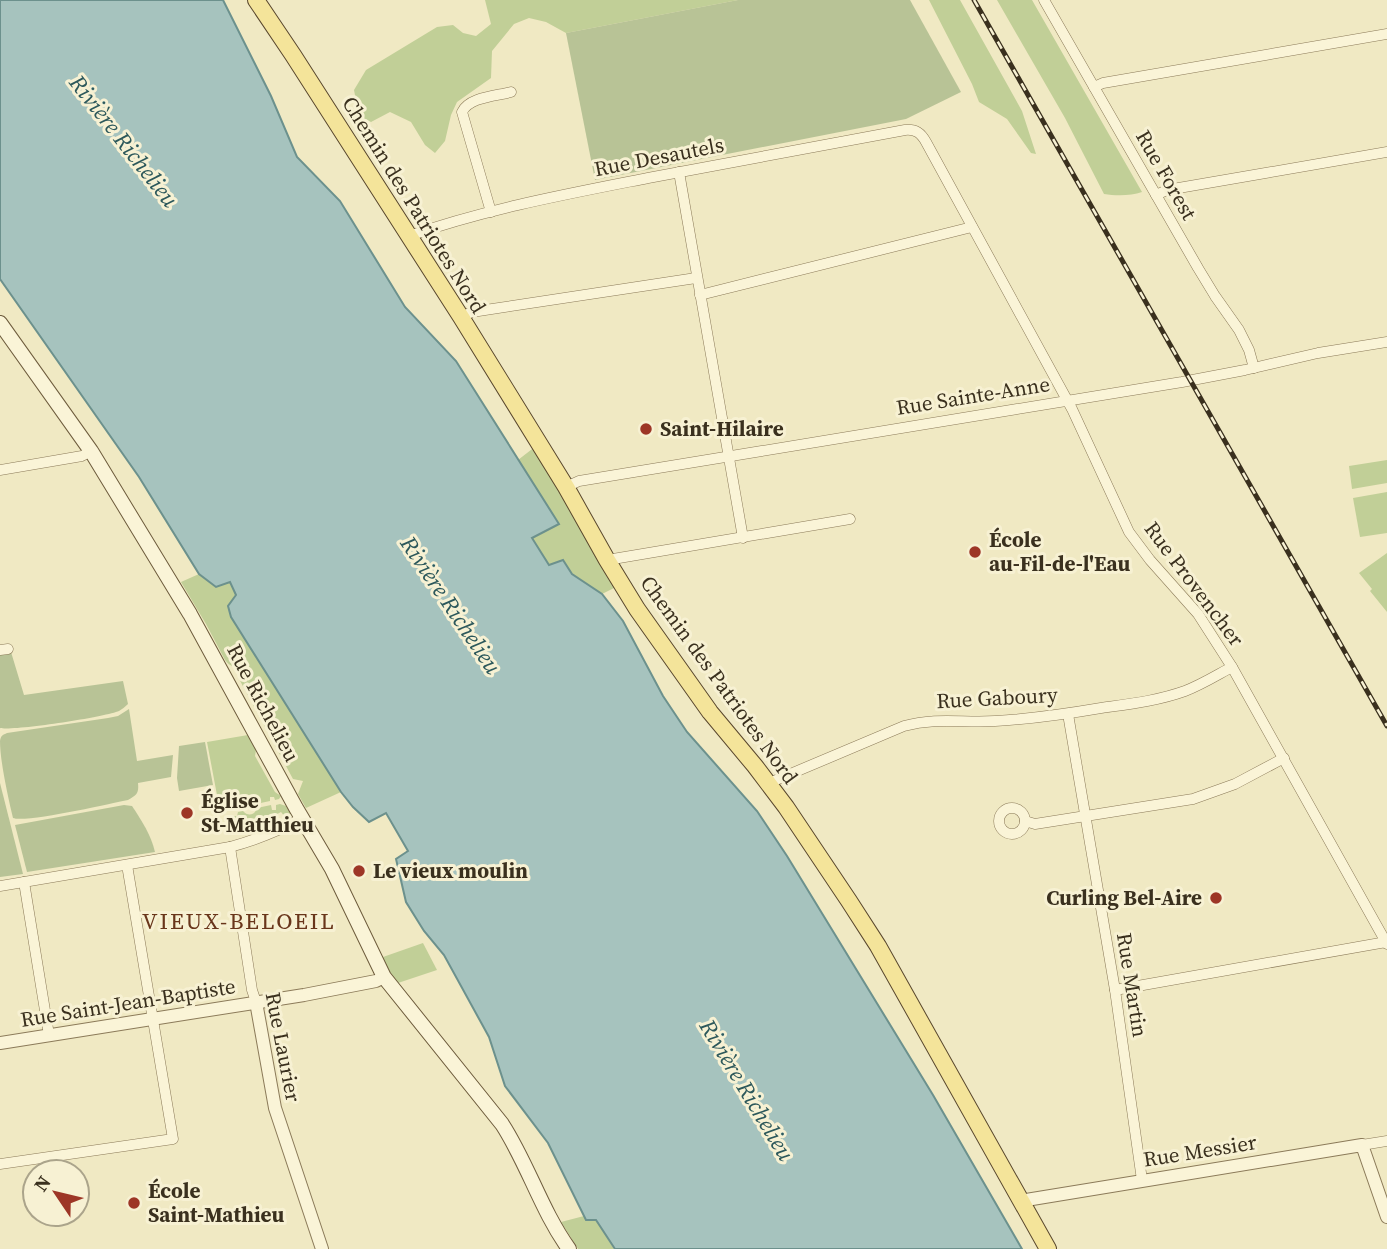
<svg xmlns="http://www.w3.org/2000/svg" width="1387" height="1249" viewBox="0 0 1387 1249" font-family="'Source Serif 4',serif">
<rect width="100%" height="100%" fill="#f0e9c3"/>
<g fill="#c1cf97">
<polygon points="485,0 738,0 566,33 546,22 529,18 514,24 492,51 491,78 457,102 451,115 445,141 435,153 425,145 411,122 390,112 371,122 359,116 354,90 366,70 437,27 453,25 463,33 476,36 491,24"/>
<polygon points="929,0 960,0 1022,111 1036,154 1031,153 1007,119 979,102 972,84"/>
<path d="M997,0H1032L1142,192C1131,196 1116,196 1104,194L1065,118Z"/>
<polygon points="536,446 618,586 602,594 572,574 563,560 549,566 532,538 518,460"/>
<polygon points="1387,460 1387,483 1352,489 1349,466"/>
<polygon points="1387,492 1387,533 1360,537 1353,498"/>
<polygon points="1387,553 1387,612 1370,591 1372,589 1359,573"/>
<path d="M199,574L216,587L230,582L236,595L229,606L231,617L341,792L306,808L298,794L303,781L293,779L238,677L241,676L242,673C236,667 230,667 225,660L206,624L181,582Z"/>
<path d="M248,735L256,750L255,756L275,792L281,796L279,799L275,800L274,797H270V801L256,804C251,797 245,799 242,806L238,807L234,804L232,805L231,800L228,798L220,799L217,795L207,742Z"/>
<path d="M280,804L286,806L292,816L289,818L285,817L281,812L247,830L237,832L233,824L235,821L234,816H237L238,812L243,811C248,817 255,815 257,808L271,805L272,810H276V805Z"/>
<polygon points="423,943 437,970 398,983 388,971 383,957"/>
<polygon points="584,1216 586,1220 596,1220 614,1249 578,1249 561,1222"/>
</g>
<g fill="#b8c396">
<polygon points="738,0 910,0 961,92 906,119 595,180 566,33"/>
<path d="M11,652L24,695L123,681L128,704C125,707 122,709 119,711C105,717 15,731 0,728V654Z"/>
<path d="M129,709L137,761L173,755L171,777L138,783C139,793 137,795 128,800C108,804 26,823 13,818C8,797 0,761 0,741C1,735 3,735 7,733L108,718L118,716Z"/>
<polygon points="205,742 213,785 179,791 177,778 179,746"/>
<polygon points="0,783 23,874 0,877"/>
<path d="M124,805L132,806C142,821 151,835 155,852L27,872L15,825Z"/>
</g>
<polygon fill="#a6c3be" stroke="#6c918d" stroke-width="2" points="0,0 223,0 271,96 297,157 340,201 405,307 456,361 559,524 532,538 549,565 563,560 572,574 602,594 623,621 663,696 687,732 757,811 787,856 933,1095 1022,1249 615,1249 596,1220 586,1220 548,1143 505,1086 489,1037 444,955 424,931 406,902 396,859 408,851 386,813 369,822 353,807 341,792 231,617 228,606 236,595 230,582 216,587 199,574 139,477 0,279"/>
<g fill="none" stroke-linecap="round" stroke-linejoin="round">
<g stroke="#8b7a59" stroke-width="11">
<g id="minor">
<polyline points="1044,0 1198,268 1215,296 1239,330 1249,350 1254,368"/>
<polyline points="1094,87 1103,83 1387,34"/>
<polyline points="679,172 743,538"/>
<polyline points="1156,195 1167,190 1387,152"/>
<path d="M491,212L462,112C469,97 496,96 511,92"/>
<path d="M409,236C486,209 567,194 648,178C733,162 819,146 905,130C916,129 921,133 926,142L1072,409L1129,532L1150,560L1198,614L1232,667L1387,944"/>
<polyline points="700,295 972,227"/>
<polyline points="461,317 472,312 696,278"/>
<polyline points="0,470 82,456 91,451"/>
<polyline points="566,487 579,481 1182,382 1245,370 1318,353 1387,342"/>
<polyline points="607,560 850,519"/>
<polyline points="0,650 8,649"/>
<polyline points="1068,714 1115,990 1142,1180"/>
<path d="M769,783L904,726C937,717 962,723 995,721C1030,719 1066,714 1101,708C1129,704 1157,701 1185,691C1201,685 1217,675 1232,667"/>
<circle cx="1012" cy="821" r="13"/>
<polyline points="1025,821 1035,824 1193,799 1235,784 1284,758"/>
<polyline points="230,847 252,990 256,1002"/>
<polyline points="24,882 49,1035"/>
<path d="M0,886L230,847C256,840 279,831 302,818"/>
<polyline points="1115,990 1386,942"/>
<polyline points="1362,1145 1387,1141"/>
<polyline points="0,1164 173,1139 127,865"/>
</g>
</g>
<g stroke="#8b7a59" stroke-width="14">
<g id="tertiary">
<polyline points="256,1002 275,1108 322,1249"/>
<polyline points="0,1043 304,995 376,981 384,977"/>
<polyline points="1020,1201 1362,1145 1387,1217"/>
</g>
</g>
<g stroke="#6d5b3c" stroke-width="16">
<path id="secondary" d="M0,323L91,451L190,614L296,808L332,869L384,977L502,1124C528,1164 541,1210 569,1249"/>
</g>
<g stroke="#59472d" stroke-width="18">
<polyline id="primary" points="256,0 293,55 461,317 566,487 607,560 637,609 710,712 755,766 786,807 849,901 878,946 1048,1249"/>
</g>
<use href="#minor" stroke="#faf4d7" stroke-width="10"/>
<use href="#tertiary" stroke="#faf4d7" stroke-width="12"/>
<use href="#secondary" stroke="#faf4d7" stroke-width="14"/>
<use href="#primary" stroke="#f4e49a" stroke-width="16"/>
<g stroke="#3a301e" stroke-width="5">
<polyline id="rail" points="974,0 1387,726"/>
</g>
<use href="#rail" stroke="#f7f1d3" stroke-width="2.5" stroke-dasharray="8" stroke-linecap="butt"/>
</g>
<g fill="#9d3626" stroke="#f7f1d3" stroke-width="2.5">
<circle cx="646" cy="429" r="7"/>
<circle cx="975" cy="552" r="7"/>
<circle cx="187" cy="813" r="7"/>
<circle cx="359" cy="871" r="7"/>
<circle cx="1216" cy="898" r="7"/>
<circle cx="134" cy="1203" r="7"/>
</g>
<g text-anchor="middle" stroke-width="6" stroke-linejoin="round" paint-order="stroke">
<g font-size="21" fill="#3a301e" stroke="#f7f1d3">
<text transform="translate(659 157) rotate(-11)" y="7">Rue Desautels</text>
<text transform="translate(1166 175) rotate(60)" y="7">Rue Forest</text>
<text transform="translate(414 205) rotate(58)" y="7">Chemin des Patriotes Nord</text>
<text transform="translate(973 396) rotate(-9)" y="7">Rue Sainte-Anne</text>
<text transform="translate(1194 584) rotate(53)" y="7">Rue Provencher</text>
<text transform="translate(719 680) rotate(54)" y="7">Chemin des Patriotes Nord</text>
<text transform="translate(997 698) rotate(-3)" y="7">Rue Gaboury</text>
<text transform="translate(263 703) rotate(62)" y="7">Rue Richelieu</text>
<text transform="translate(1132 985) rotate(81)" y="7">Rue Martin</text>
<text transform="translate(128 1003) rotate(-9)" y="7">Rue Saint-Jean-Baptiste</text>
<text transform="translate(283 1047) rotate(79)" y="7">Rue Laurier</text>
<text transform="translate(1200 1151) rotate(-9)" y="7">Rue Messier</text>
</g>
<g font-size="21" font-weight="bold" fill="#3a301e" stroke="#f7f1d3" text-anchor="start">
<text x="660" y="436">Saint-Hilaire</text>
<text x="989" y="547">École<tspan x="989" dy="24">au-Fil-de-l'Eau</tspan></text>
<text x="201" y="808">Église<tspan x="201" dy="24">St-Matthieu</tspan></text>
<text x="373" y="878">Le vieux moulin</text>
<text x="1202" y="905" text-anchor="end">Curling Bel-Aire</text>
<text x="148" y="1198">École<tspan x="148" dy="24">Saint-Mathieu</tspan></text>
</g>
<g font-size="23" font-style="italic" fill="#2c585b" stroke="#f7f1d3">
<text transform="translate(124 141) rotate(52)" y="8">Rivière Richelieu</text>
<text transform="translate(451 605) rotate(56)" y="8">Rivière Richelieu</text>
<text transform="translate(747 1090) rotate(59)" y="8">Rivière Richelieu</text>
</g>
<g font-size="23" letter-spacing="2" fill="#69361b" stroke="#f7f1d3">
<text x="239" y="929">VIEUX-BELOEIL</text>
</g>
</g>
<g transform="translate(56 1193) rotate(305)"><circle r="33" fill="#f7f1d3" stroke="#aba48b" stroke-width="2"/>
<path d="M0-5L12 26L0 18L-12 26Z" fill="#9d3626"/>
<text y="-10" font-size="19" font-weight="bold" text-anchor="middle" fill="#3a301e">N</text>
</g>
</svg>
